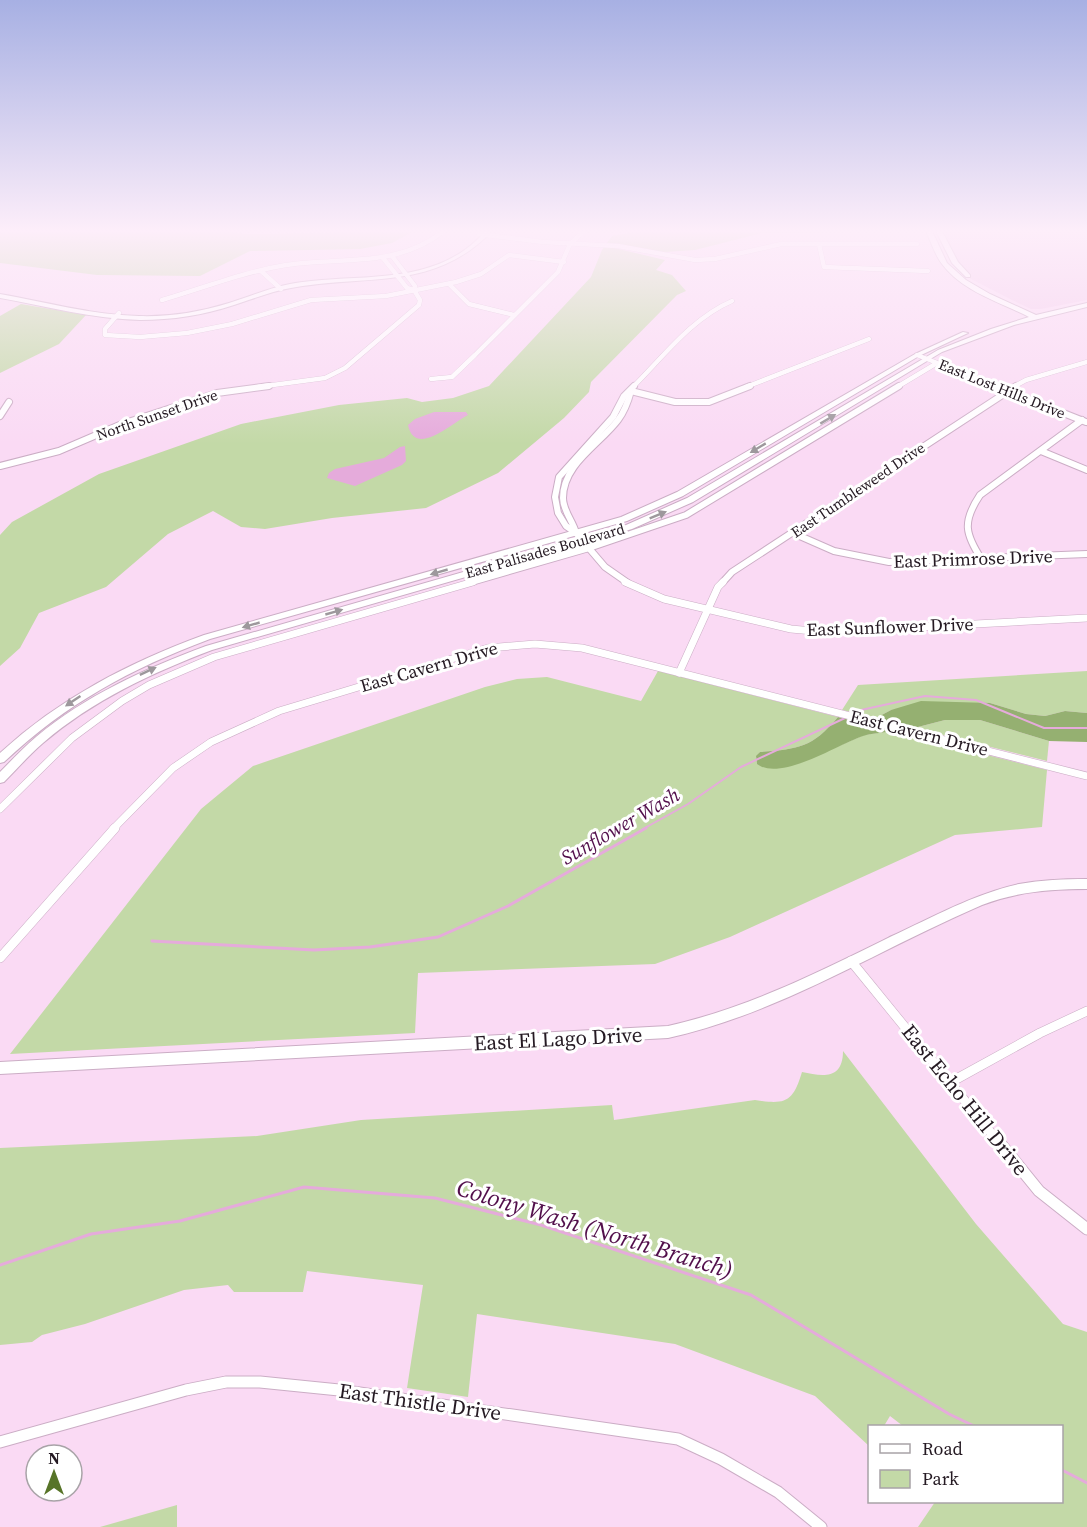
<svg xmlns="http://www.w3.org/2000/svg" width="1087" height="1527" viewBox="0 0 1087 1527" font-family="'Source Serif 4',serif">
<rect width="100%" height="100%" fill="#fadaf4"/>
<polygon fill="#f3cdec" points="939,231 1087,231 1087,300 1041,309 1031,309 1012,300 971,279 962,271 949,253"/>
<g fill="#c3d9a7">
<polygon points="0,231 221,231 248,234 414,231 392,243 360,249 250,251 200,276 97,275 0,263"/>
<polygon points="640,231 924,231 762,233 695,250 664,252 610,247 665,260 656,270 672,275 686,291 677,295 591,382 589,392 564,418 498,473 426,508 332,518 265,529 241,527 213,511 168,534 106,587 39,613 20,648 0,666 0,535 12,522 99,474 241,424 339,405 407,398 422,402 453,398 489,386 591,277 602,250 612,236"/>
<polygon points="21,304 86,315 59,344 0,373 0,316"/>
<path d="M658,671L838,717C812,748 798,749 760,752L756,757L757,764H797L864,735L891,731L1047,770L1042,827L955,835L730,937L655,964L418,973L415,1033L10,1054L201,809L253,766L485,687L517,679L547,677L641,701Z"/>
<polygon points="1087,671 1087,713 1065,711 1045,716 1026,714 990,703 891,710 876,718 842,710 858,685"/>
<polygon points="945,720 980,720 1049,741 1047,761 914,728"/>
<path d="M843,1051L976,1224L1063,1324L1087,1332V1527H918L935,1502H1062V1426H903L890,1416L884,1426H870L869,1446L815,1396L675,1344L477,1314L468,1397L407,1388L423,1285L307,1271L303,1292H234L228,1285L184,1290L85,1324L42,1335L32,1342L0,1345V1148L257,1136L361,1120L612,1105L614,1120L755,1100C786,1105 793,1102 802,1072C821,1076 843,1081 843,1051Z"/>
<polygon points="177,1505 177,1527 100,1527"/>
</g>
<g fill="#95b071">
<polygon points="921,701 990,703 1026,714 1045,716 1065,711 1087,713 1087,742 1049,741 980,720 945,720 914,728 876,718 891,710"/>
<path d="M838,717L891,731C882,733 872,733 863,736C839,744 780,782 757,764L756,756L760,752C798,749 812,748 838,717Z"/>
</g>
<g fill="#e5abdb">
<path d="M434,412H466L468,415C452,423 415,458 408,425L415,419Z"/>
<polygon points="405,446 406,461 402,465 355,486 327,478 329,473 335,469 384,458 400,447"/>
</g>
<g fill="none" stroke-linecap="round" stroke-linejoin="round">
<g stroke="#e5abdb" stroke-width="2">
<polyline points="853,714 861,710 925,696 976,700 1044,728 1087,728"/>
<polyline points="643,829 688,804 741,767 845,718"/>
</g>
<g stroke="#e5abdb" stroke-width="3">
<polyline points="152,941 314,950 370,947 438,937 508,906 646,828"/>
<polyline points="0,1265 91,1234 180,1221 304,1187 435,1198 541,1225 751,1295 949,1414 974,1426"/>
<polyline points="1062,1470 1087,1483"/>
</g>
<g stroke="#cbadc5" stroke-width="5">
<g id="street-far4">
<polyline points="479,234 543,242 618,246 695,260 715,259 781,244 917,244"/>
<polyline points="819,244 824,267 928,271"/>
<polyline points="383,258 407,288 414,290"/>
<polyline points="261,271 281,289"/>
<polyline points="449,284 469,304 514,315"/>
<path d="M162,300C203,288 243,272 286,265C343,256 395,269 444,231"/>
<polyline points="119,313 105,329 105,335 140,337 187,333 232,324 311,300 386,296 456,282 481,274 509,255 564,262"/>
<polyline points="917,355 998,387"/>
<polyline points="431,379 452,377 475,355 558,272 570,244 584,231"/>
<polyline points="258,387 325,378 345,368 419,305 420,300 414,290 415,286 392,256"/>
<path d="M633,387C663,357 692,318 732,301"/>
<polyline points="746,387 869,339"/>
<polyline points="897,387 937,363"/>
<polyline points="1013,387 1026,380 1087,362"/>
</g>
</g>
<g stroke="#cbadc5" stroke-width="8">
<g id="street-far3">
<polyline points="995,386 1086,422"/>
<polyline points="631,391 675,402 709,402 750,386"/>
<polyline points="0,416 9,402"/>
<polyline points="1041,451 1087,470"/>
<polyline points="0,466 59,451 122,424 217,393 269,386"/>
<path d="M576,533C573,521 563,511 563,498C563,464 599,445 618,420C625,411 628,402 631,391"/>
<polyline points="793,533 834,551 889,562 1087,554"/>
<path d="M982,560C965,534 962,522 980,495L1082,420"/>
<polyline points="468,583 589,548 686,515 899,386"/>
<polyline points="628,583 605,567 576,533 566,526 558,513 555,497 559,477 613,417 624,396 634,386"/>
<polyline points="722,583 732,572 1016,386"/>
</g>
</g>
<g stroke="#cbadc5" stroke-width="8">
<g id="street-far2">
<polyline points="625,582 664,599 791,629 824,632 1087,618"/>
<polyline points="679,673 718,587 723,582"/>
<polyline points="0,809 72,738 122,701 149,685 214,657 473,582"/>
<polyline points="113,829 173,768 211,742 279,711 488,648 535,644 582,648 1087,776"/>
</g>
</g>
<g stroke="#cbadc5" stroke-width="10">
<g id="street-far1">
<polyline points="0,958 115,828"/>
<polyline points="851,961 996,1139"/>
<polyline points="951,1082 1040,1033 1087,1011"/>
</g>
</g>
<g stroke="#cbadc5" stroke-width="13">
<g id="street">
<polyline points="995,1137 1039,1191 1087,1229"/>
<polyline points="0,1442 186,1390 226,1382 260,1382 339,1390 678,1439 721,1459 778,1492 821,1527"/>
</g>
</g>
<g stroke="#cbadc5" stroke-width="2">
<g id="secondary">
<path d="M486,231H492C434,292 365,274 291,288C272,291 253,299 234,305C204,315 172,320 140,320C93,319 46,306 0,298V294C46,302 92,315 139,316C169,317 200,312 229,303C249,297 269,288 290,284C348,273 416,286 466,249C473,244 480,237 486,231Z"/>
<path d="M926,231H932L947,263L966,280L990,294L1036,315L1087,303V307L1014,325L942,352L693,502L632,529L212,650C152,673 93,700 43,743C29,755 17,769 4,782L0,783V772C12,760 23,748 36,737C86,695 145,669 206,646L626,525L687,498L938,350L991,329L1029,317C1000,302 963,292 942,264C935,255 931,242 926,231Z"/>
<polygon points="936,231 942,231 958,262 970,275 970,277 966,277 952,263"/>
<path d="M963,332L968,333L919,356L683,496L627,521L210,639C130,669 67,703 4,762L0,763V753C60,698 128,663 204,635L621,517L677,492L915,354Z"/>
<path d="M1087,879V889C1050,889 1016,892 982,905C877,950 781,1013 668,1038L0,1074V1062L668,1026C748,1008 819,972 892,936C933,917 974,894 1019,884C1041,880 1064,879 1087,879Z"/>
</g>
</g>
<use href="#street-far4" stroke="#fff" stroke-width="4.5"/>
<use href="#street-far3" stroke="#fff" stroke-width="6"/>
<use href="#street-far2" stroke="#fff" stroke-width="7"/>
<use href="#street-far1" stroke="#fff" stroke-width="9"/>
<use href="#street" stroke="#fff" stroke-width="11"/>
<use href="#secondary" fill="#fff" fill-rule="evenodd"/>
</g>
<defs><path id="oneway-solid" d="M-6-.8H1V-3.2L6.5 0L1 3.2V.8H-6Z" transform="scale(1.5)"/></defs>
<g fill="#9d989c">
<use href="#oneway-solid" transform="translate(828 419) rotate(-31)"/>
<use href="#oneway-solid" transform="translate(758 448) rotate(149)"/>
<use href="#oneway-solid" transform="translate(658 515) rotate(-22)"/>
<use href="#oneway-solid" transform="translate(439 572) rotate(164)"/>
<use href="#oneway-solid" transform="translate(334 612) rotate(-16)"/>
<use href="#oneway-solid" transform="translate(251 625) rotate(164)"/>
<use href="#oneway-solid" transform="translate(148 671) rotate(-25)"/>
<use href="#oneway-solid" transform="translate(73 701) rotate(146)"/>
</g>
<linearGradient id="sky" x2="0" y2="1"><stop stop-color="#a7b0e3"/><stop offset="0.52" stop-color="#fdeefa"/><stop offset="1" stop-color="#fdeefa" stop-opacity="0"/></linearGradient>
<rect width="1087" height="444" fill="url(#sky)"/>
<g text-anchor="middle" stroke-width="6" stroke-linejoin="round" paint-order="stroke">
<g font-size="15" fill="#251a23" stroke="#fff">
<text transform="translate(1002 389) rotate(22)" y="5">East Lost Hills Drive</text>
<text transform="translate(157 415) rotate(-19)" y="5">North Sunset Drive</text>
<text transform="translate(858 490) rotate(-34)" y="5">East Tumbleweed Drive</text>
<text transform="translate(545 551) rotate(-16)" y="5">East Palisades Boulevard</text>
</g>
<g font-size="18" fill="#251a23" stroke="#fff">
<text transform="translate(973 559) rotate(-2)" y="6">East Primrose Drive</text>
<text transform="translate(890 627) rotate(-2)" y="6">East Sunflower Drive</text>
<text transform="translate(429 667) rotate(-16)" y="6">East Cavern Drive</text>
<text transform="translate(919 733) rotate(14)" y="6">East Cavern Drive</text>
</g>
<g font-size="20" font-style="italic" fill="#520f4b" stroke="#fff">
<text transform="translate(620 826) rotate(-30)" y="7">Sunflower Wash</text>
</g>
<g font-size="21" fill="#251a23" stroke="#fff">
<text transform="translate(558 1039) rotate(-3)" y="7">East El Lago Drive</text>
<text transform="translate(965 1100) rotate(51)" y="7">East Echo Hill Drive</text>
<text transform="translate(420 1402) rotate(8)" y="7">East Thistle Drive</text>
</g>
<g font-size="24" font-style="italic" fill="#520f4b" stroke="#fff">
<text transform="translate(595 1229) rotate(17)" y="8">Colony Wash (North Branch)</text>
</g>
</g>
<rect x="868" y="1425" width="195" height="78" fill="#ffffff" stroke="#a8a3a7" stroke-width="1.5"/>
<rect x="880" y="1444" width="30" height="9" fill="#ffffff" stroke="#a8a3a7" stroke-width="1.5"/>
<text x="922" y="1455" font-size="18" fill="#251a23">Road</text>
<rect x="880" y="1470" width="30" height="18" fill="#c3d9a7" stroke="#a8a3a7" stroke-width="1.5"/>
<text x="922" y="1485" font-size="18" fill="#251a23">Park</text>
<g transform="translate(54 1473)"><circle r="28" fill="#ffffff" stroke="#a8a3a7" stroke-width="1.5"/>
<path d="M0-4.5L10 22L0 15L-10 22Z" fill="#577428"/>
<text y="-9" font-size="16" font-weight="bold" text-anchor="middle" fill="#251a23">N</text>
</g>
</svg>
